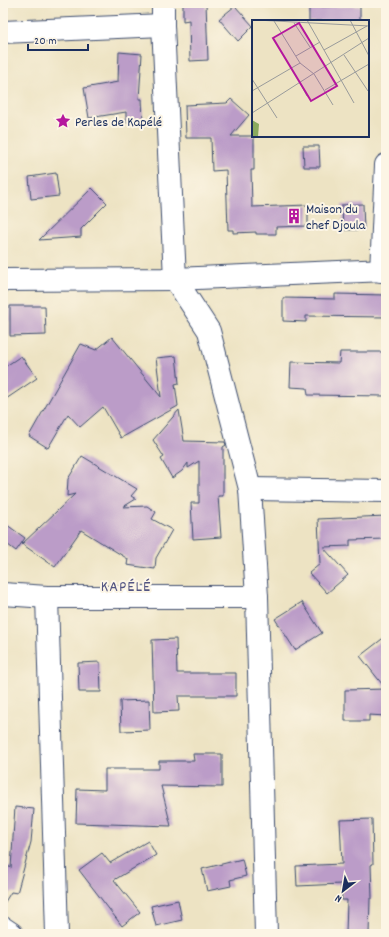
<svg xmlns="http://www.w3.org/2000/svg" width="389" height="937" viewBox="0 0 389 937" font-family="Dekko,sans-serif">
<rect width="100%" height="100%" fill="#fcf5e5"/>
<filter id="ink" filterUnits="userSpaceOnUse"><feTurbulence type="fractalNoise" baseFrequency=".025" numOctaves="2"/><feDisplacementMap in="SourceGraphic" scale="8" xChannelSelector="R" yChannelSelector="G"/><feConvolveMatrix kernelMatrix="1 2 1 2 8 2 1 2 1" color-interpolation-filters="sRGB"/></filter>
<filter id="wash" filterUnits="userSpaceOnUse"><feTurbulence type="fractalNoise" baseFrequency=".012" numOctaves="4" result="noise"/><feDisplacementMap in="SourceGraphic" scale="16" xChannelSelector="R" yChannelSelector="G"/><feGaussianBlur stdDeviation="0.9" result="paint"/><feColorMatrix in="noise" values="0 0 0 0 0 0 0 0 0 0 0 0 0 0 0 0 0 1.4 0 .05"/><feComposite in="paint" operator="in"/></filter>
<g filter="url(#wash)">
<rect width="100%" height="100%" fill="#ede3c3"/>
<g id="blocks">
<g fill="#bb9cc8">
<polygon points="183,3 206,3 208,60 190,61 189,20 183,21"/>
<polygon points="235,6 253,26 238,41 219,19"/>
<polygon points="360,6 360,21 309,21 309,7"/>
<polygon points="119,52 142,54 139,99 142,99 143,122 126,122 126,112 89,118 84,88 118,82"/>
<polygon points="231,99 249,115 231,136 254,136 254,170 251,170 252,207 308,205 308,226 276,227 276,234 256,234 256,232 233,233 233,230 228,230 226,170 212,171 211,138 186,138 185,105 227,103"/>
<polygon points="303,146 319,146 320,167 304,167"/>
<polygon points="56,173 59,196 31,199 29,177"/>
<polygon points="92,188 107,203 81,229 81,237 39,240"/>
<polygon points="363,204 364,230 343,230 342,205"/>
<polygon points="335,294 386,295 386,317 306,316 306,322 283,321 283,298 335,299"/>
<polygon points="10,306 45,306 46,335 10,336"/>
<polygon points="112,337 161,397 156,358 176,356 179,383 175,384 178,406 121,438 103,407 80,427 68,414 48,448 29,436 81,344 96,350"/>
<polygon points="340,352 386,352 386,396 308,395 307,388 290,387 291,362 339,363"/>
<polygon points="21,356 37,378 3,401 3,368"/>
<polygon points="179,410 184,441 225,442 226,445 223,447 223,496 218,496 221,537 193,539 191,503 199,503 199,461 188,468 188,463 182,471 172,478 161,459 164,457 153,440"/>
<polygon points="82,456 137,489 131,496 136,499 123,507 147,506 156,512 152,519 172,530 156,558 155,569 127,565 128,559 81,530 55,567 22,544 75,494 67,496 68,479"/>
<polygon points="386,516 386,539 350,540 350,546 323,547 348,575 327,593 309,573 320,564 318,519"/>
<polygon points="3,522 25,538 16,551 3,541"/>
<polygon points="302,602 322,633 295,650 275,619"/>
<polygon points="386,636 386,689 360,656"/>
<polygon points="176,639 177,673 236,673 236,696 178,696 179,711 154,712 152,640"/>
<polygon points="100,662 101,692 79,692 78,663"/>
<polygon points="386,689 386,716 369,715 369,721 345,721 345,690"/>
<polygon points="149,700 150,730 121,731 120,701"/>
<polygon points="193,754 222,754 222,787 161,786 171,826 76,823 77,789 105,790 105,769 159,769 159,761 194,761"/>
<polygon points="15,807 34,809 31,842 17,893 11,892 3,905 3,863 11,868"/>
<polygon points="372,819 373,864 371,865 372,899 370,899 369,934 346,934 347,900 342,900 341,884 297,886 296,866 342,864 340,820"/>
<polygon points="148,841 156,855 114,880 140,912 122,926 79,870 102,853 110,863"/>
<polygon points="242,859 246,876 230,880 231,886 207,891 202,869"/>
<polygon points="178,900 182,920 156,926 151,906"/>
</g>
</g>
</g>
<g filter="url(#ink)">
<use href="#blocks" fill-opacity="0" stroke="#3a4a6d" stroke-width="1"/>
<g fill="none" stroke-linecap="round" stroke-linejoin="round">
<g stroke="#3a4a6d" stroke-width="24">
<g id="minor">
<polyline points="163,3 163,25 175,279 209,331 250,489 257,597 266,934"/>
<polyline points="3,32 163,25"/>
<polyline points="381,271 386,165"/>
<polyline points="3,280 175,279 386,270"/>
<polyline points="250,489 386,491"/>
<polyline points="3,594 47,597 257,597"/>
<polyline points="47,597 57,934"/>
<polyline points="3,928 12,934"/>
</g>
</g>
<use href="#minor" stroke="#fff" stroke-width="22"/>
</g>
</g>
<defs>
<g id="sight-bare" transform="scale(1.2)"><path d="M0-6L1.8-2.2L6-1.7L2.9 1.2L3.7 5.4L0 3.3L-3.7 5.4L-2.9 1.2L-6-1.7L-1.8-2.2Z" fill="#b5179e" stroke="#fcf5e5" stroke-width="2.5" paint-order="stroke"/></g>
<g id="building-bare" transform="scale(1.2)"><path d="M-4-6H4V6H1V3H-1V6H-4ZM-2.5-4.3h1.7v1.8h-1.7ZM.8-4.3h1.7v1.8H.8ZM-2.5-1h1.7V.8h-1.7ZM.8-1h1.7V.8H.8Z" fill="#b5179e" stroke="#fcf5e5" stroke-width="2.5" paint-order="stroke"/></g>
</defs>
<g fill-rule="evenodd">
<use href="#sight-bare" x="63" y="121"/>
<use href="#building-bare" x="294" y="216"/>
</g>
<g text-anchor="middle" stroke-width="4" stroke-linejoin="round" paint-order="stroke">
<g font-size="14" fill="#1b2f5e" stroke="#fcf5e5" text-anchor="start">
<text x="75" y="126">Perles de Kapélé</text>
<text x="306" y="213">Maison du<tspan x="306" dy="16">chef Djoula</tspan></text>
</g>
<g font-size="16" letter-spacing="1" fill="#535583" stroke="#fcf5e5">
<text x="126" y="591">KAPÉLÉ</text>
</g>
</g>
<g transform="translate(252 20)">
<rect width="117" height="117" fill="#ede3c3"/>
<path d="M0,100L7,104L6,117H0Z" fill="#8baa5d"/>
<path fill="none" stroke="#999b9b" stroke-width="1" d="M4,0L117,6M55,0L102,83M98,0L117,36M22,1L48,43L62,54L81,85M42,3L58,27M72,30L115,6M92,35L116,71M44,36L68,22M0,59L25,98M48,63L55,76M73,70L117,44M0,71L48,43M0,93L117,18"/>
<path fill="#b5179e" fill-opacity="0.15" stroke="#b5179e" stroke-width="2" d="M47,3L85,66L59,81L21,18Z"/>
<rect width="117" height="117" fill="none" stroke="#1b2f5e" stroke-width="2"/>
</g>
<rect width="389" height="937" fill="none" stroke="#fcf5e5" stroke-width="16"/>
<g transform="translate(343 891) rotate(211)" stroke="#fcf5e5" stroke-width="3" paint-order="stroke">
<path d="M0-3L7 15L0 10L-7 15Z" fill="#1b2f5e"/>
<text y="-6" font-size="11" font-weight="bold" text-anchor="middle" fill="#1b2f5e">N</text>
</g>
<path d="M28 44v6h60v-6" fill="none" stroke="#1b2f5e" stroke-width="2"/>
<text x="34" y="44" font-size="12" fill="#1b2f5e" stroke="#fcf5e5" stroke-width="3" paint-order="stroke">20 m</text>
</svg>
